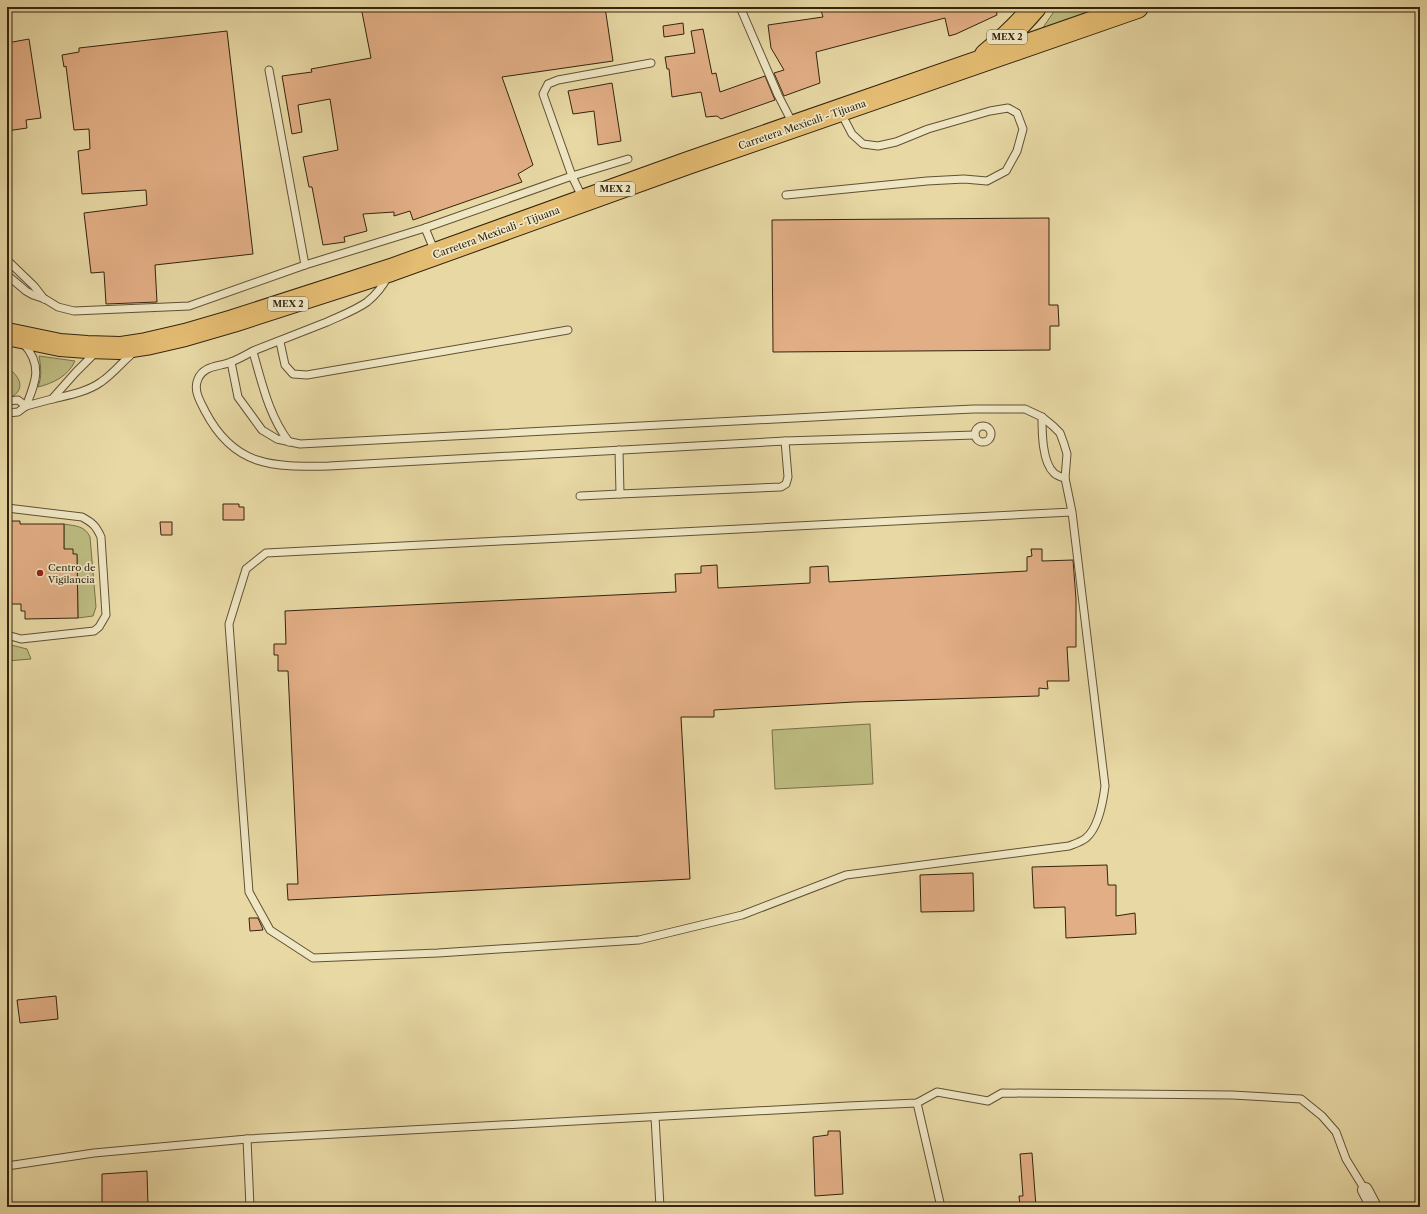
<svg xmlns="http://www.w3.org/2000/svg" width="1427" height="1214" viewBox="0 0 1427 1214" font-family="'Libre Caslon Text',serif">
<rect width="100%" height="100%" fill="#e7d8a4"/>
<filter id="stains"><feTurbulence type="fractalNoise" baseFrequency=".005" numOctaves="4"/><feColorMatrix values="0 0 0 0 .2 0 0 0 0 .09 0 0 0 0 .02 0 0 0 .5 -.17"/></filter>
<radialGradient id="worn" r=".72"><stop offset=".6" stop-color="#630" stop-opacity="0"/><stop offset="1" stop-color="#630" stop-opacity=".3"/></radialGradient>
<g fill="#bdbc81" stroke="#787048">
<polygon points="1057,7 1098,7 1099,8 1042,29"/>
<path d="M39,356L75,361C68,376 54,383 38,387C42,377 41,367 39,356Z"/>
<path d="M7,367C17,374 27,387 13,396H7Z"/>
<path d="M64,524C76,526 85,526 90,537L96,607L93,616L78,618L77,555L73,554L64,549Z"/>
<polygon points="7,644 27,649 31,659 7,661"/>
<polygon points="870,724 873,784 775,789 772,730"/>
</g>
<g fill="#e2ae85" stroke="#34240e">
<polygon points="361,7 605,7 613,61 502,77 533,165 518,174 522,182 413,220 410,211 394,216 394,212 363,214 367,231 344,237 345,242 323,245 312,187 309,187 303,157 338,150 330,99 298,105 302,132 292,134 282,76 312,72 311,69 371,58"/>
<polygon points="820,7 996,7 997,15 956,34 949,36 945,18 816,52 820,83 784,96 774,73 784,70 771,48 768,25 823,17"/>
<polygon points="683,23 684,34 664,37 663,26"/>
<polygon points="703,29 712,74 716,73 720,92 765,76 775,100 721,119 717,116 706,117 701,92 672,97 669,69 667,69 665,57 695,53 691,31"/>
<polygon points="227,31 253,254 155,265 157,302 106,304 104,272 91,273 84,213 147,205 146,190 82,194 78,151 90,149 89,129 74,130 66,66 64,67 62,55 79,52 79,48"/>
<polygon points="29,39 41,118 26,120 27,128 7,131 7,43"/>
<polygon points="612,83 621,141 598,145 594,111 573,114 568,91"/>
<polygon points="1049,218 1049,305 1058,305 1059,326 1050,326 1050,350 773,352 772,220"/>
<polygon points="223,504 239,504 239,507 244,507 244,520 223,520"/>
<polygon points="7,521 20,521 20,524 64,524 64,549 73,549 73,554 77,554 78,618 25,619 25,611 21,611 21,604 7,604"/>
<polygon points="160,522 172,522 172,535 161,535"/>
<polygon points="1031,549 1042,549 1042,561 1073,560 1076,599 1076,647 1067,647 1069,681 1047,681 1048,689 1039,688 1039,696 854,702 714,710 714,717 681,717 690,879 288,900 287,884 298,884 288,671 278,671 278,655 274,655 274,644 286,644 285,611 676,592 675,574 701,573 701,566 717,565 718,588 810,583 810,567 828,566 829,582 1027,571 1027,557 1032,556"/>
<polygon points="1107,865 1108,885 1116,885 1116,916 1135,913 1136,934 1066,938 1065,907 1034,908 1032,867"/>
<polygon points="973,873 974,911 921,912 920,875"/>
<polygon points="249,918 258,918 262,927 263,930 250,931"/>
<polygon points="56,996 58,1019 20,1023 17,1000"/>
<polygon points="828,1131 840,1131 843,1194 815,1196 813,1137 828,1135"/>
<polygon points="1032,1153 1036,1207 1020,1207 1019,1196 1023,1196 1020,1154"/>
<polygon points="147,1171 148,1207 102,1207 102,1174"/>
</g>
<g fill="none" stroke-linecap="round" stroke-linejoin="round">
<g stroke="#615134" stroke-width="9">
<g id="lane">
<polyline points="740,7 778,95 793,124"/>
<polyline points="269,70 305,265"/>
<polyline points="628,159 572,176 543,94 548,84 558,80 651,63"/>
<polyline points="786,195 927,181 964,179 987,181 1006,171 1017,151 1023,129 1017,113 1008,108 990,111 928,129 896,142 878,146 863,144 852,134 841,113"/>
<polyline points="425,228 435,252"/>
<polyline points="7,260 34,286 44,299"/>
<polyline points="7,275 26,291 33,295 45,299 58,307 74,311 189,306 305,265 425,228 572,176 583,199"/>
<path d="M388,276C383,286 377,294 367,302C356,310 340,316 327,322C302,332 278,341 253,351C246,355 239,359 231,362C219,367 204,365 198,379C193,390 200,401 205,411C234,467 272,467 329,466L785,441L975,435"/>
<polyline points="280,342 285,365 293,374 307,375 568,330"/>
<path d="M23,343C43,365 36,381 26,406"/>
<path d="M253,352C262,383 269,416 289,442"/>
<path d="M231,362L238,397L262,430L277,439L300,444L908,412L974,409H1025L1042,417L1053,426L1060,433L1064,444L1067,454L1065,478L1072,512L1105,786C1103,802 1099,827 1086,838C1081,842 1074,844 1069,846L846,875L742,915L639,940L438,953L313,958L270,930L249,892L229,624L246,569L266,553L1072,512"/>
<path d="M53,399C69,395 87,392 101,382C113,374 122,362 134,352"/>
<polyline points="7,401 18,400 26,406"/>
<polyline points="7,413 18,412 26,406 52,399 76,372 96,352"/>
<path d="M1042,417C1042,432 1042,462 1054,473C1057,476 1061,477 1065,478"/>
<circle cx="983" cy="434" r="8"/>
<polyline points="619,450 620,494 781,487 786,484 788,477 785,441"/>
<polyline points="580,496 620,494"/>
<path d="M7,508L82,517C93,523 96,526 101,537L106,615L99,627L94,631L21,639L7,635"/>
<polyline points="917,1103 941,1207"/>
<polyline points="655,1117 660,1207"/>
<polyline points="247,1139 250,1207"/>
<polyline points="7,1166 94,1153 247,1139 848,1106 917,1103 937,1092 988,1101 1002,1093 1232,1095 1301,1099 1322,1116 1336,1132 1346,1159 1365,1190"/>
</g>
</g>
<g stroke="#615134" stroke-width="16">
<polyline id="street" points="1365,1190 1374,1207"/>
</g>
<g stroke="#34240e" stroke-width="24">
<g id="primary">
<path d="M986,55C1004,40 1020,25 1035,7"/>
<polyline points="7,334 60,345 87,347 120,348 146,344 185,335 233,321 391,270 688,163 1137,7"/>
</g>
</g>
<use href="#lane" stroke="#efe6c4" stroke-width="7"/>
<use href="#street" stroke="#efe6c4" stroke-width="14"/>
<use href="#primary" stroke="#e4bc72" stroke-width="22"/>
</g>
<circle fill="#8f2418" stroke="#efe6c4" stroke-width="1.5" cx="40" cy="573" r="4"/>
<g text-anchor="middle" stroke-width="3.5" stroke-linejoin="round" paint-order="stroke">
<g fill="#efe6c4" stroke="#6c5e45" stroke-width="1">
<rect x="987" y="30" width="40" height="14" rx="3"/>
<rect x="595" y="182" width="40" height="14" rx="3"/>
<rect x="268" y="297" width="40" height="14" rx="3"/>
</g>
<g font-size="9" font-weight="bold" fill="#34240e">
<text x="1007" y="40">MEX 2</text>
<text x="615" y="192">MEX 2</text>
<text x="288" y="307">MEX 2</text>
</g>
<g font-size="10" fill="#34240e" stroke="#efe6c4">
<text transform="translate(802 124) rotate(-19)" y="4">Carretera Mexicali - Tijuana</text>
<text transform="translate(496 232) rotate(-20)" y="4">Carretera Mexicali - Tijuana</text>
</g>
<g font-size="10" fill="#34240e" stroke="#efe6c4" text-anchor="start">
<text x="48" y="571">Centro de<tspan x="48" dy="12">Vigilancia</tspan></text>
</g>
</g>
<rect width="1427" height="1214" fill="none" stroke="#e7d8a4" stroke-width="24"/>
<rect x="8" y="8" width="1411" height="1198" fill="none" stroke="#34240e" stroke-width="2"/>
<rect x="12" y="12" width="1403" height="1190" fill="none" stroke="#34240e"/>
<rect width="100%" height="100%" filter="url(#stains)"/>
<rect width="100%" height="100%" fill="url(#worn)"/>
</svg>
